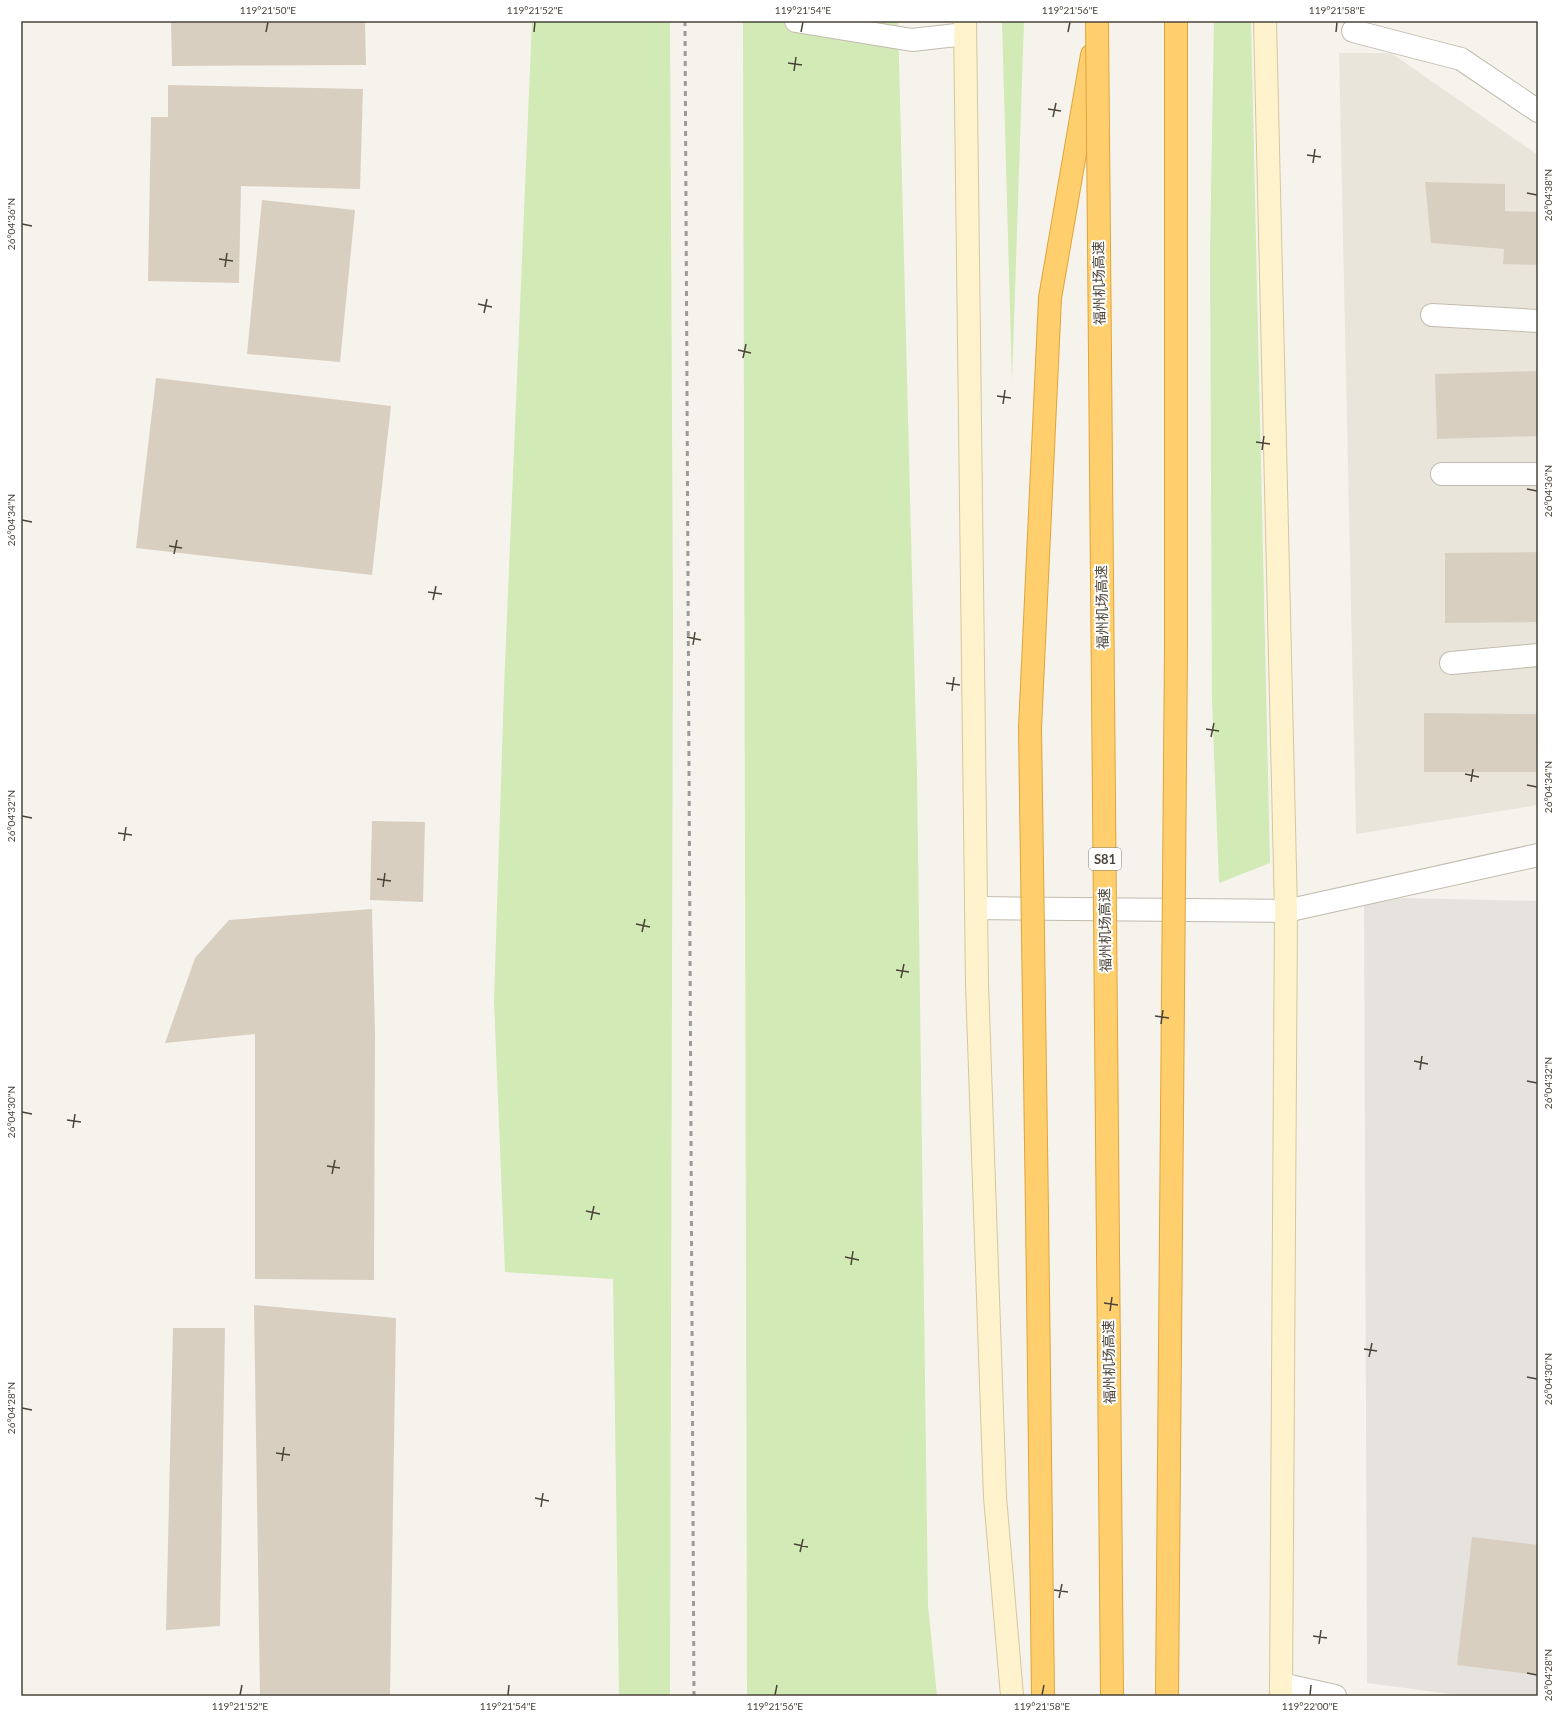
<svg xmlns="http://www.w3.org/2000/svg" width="1559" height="1717" viewBox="0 0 1559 1717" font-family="Lato,'Noto Sans SC',sans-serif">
<rect width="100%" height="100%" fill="#f6f3ec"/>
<polygon fill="#eae5da" points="1339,53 1391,53 1538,155 1538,805 1356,834"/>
<polygon fill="#e6e2dd" points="1404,898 1538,901 1538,1696 1465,1696 1367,1683 1364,905"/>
<g fill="#d2eab5">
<polygon points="532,21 670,21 673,619 670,1696 619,1696 613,1279 505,1272 494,1001 504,688"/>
<polygon points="743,21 898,21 917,773 928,1605 937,1696 747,1696"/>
<polygon points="1002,21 1024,21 1012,382"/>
<polygon points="1214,21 1251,21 1270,863 1219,883 1212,701 1210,252"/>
</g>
<g fill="#d8cfc1">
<polygon points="171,21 365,21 366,65 172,66"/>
<polygon points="168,85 363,89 360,189 241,186 239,283 148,281 151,117 168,117"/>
<polygon points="1425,182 1505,184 1505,211 1538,212 1538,265 1503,264 1504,249 1431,243"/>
<polygon points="262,200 355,210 340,362 247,354"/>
<polygon points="1538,371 1538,436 1437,439 1435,374"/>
<polygon points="156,378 391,406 372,575 136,548"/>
<polygon points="1538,552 1538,622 1445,623 1445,553"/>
<polygon points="1424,713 1538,714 1536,772 1424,772"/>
<polygon points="372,821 425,822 423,902 370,900"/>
<polygon points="372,909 375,1034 374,1280 255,1279 255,1034 165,1043 195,958 229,920"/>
<polygon points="254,1305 396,1318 390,1696 260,1696"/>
<polygon points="173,1328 225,1328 220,1626 166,1630"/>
<polygon points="1472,1537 1538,1545 1538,1675 1457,1665"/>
</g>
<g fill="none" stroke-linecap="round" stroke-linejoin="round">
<g stroke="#c2bbae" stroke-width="24">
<g id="street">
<polyline points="796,21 912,40 965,34"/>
<polyline points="1353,31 1461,59 1538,111"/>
<polyline points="1432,315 1538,321"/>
<polyline points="1442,474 1538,474"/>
<polyline points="1451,663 1538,655"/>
<polyline points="976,908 1286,911 1538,855"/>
<polyline points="1281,1684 1335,1696"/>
</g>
</g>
<g stroke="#d6c79b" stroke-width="24">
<g id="secondary">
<polyline points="965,21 977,984 995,1497 1012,1696"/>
<polyline points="1265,21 1286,911 1281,1696"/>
</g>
</g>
<g stroke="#e0a43c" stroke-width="24">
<g id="highway">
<polyline points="1030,728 1050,298 1092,55"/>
<polyline points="1037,1212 1043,1696"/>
</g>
</g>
<use href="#street" stroke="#fff" stroke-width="22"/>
<use href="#secondary" stroke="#fff3cd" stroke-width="22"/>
<use href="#highway" stroke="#ffcf6e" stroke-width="22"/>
<polyline stroke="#9a9a9a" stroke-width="3" stroke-dasharray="5 5" stroke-linecap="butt" points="685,21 694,1696"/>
<g stroke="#e0a43c" stroke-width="24" stroke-linecap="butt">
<g id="highway-bridge">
<polyline points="1097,21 1112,1696"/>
<polyline points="1030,728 1037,1212"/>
<polyline points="1167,1696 1176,648 1176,21"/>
</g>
</g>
<use href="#highway-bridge" stroke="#ffcf6e" stroke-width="22"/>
</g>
<path fill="none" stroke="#4b4439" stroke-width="1.5" d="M266,32L268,22M534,32L535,22M801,32L803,22M1068,32L1070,22M1336,32L1337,22M788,63L802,65M794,71L796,57M1048,109L1061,111M1053,117L1056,103M1307,155L1321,157M1313,163L1315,149M1527,193L1537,195M22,224L32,226M219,259L233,261M225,267L227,253M478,304L492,307M484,313L487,299M738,350L751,353M743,358L746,344M997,396L1011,398M1003,404L1005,390M1256,442L1270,444M1262,450L1264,436M1527,489L1537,491M22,520L32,522M169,546L182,548M174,554L177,540M428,592L442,594M433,600L436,586M687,637L701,640M693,645L695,632M946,683L960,685M952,691L954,677M1206,729L1219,731M1211,737L1214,723M1465,774L1479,777M1471,782L1473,769M1527,785L1537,787M22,816L32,818M118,833L132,835M124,841L126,827M377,879L391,881M383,887L385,873M636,924L650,927M642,932L645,919M896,970L909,972M901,978L904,964M1155,1016L1169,1018M1161,1024L1163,1010M1414,1061L1428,1064M1420,1070L1422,1056M1527,1081L1537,1083M22,1112L32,1114M67,1120L81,1122M73,1128L75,1114M327,1166L340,1168M332,1174L335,1160M586,1211L600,1214M591,1220L594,1206M845,1257L859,1260M851,1265L853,1251M1104,1303L1118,1305M1110,1311L1112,1297M1364,1349L1377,1351M1369,1357L1372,1343M1527,1377L1537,1379M22,1408L32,1410M276,1453L290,1455M282,1461L284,1447M535,1498L549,1501M541,1507L543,1493M794,1544L808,1547M800,1552L803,1539M1054,1590L1068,1592M1059,1598L1062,1584M1313,1636L1327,1638M1319,1644L1321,1630M1527,1673L1537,1675M240,1695L242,1685M508,1695L509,1685M775,1695L777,1685M1042,1695L1044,1685M1310,1695L1311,1685"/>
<g text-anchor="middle" stroke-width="4" stroke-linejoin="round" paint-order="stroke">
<rect fill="#fff" stroke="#817c74" stroke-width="1" x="1089" y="848" width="32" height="22" rx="3"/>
<g font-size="13" font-weight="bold" fill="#4b4439">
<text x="1105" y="864">S81</text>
</g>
<g font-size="14" fill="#4b4439" stroke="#fff">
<text transform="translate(1099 283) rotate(-91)" y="5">福州机场高速</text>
<text transform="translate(1102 607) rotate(-91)" y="5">福州机场高速</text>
<text transform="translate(1105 930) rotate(-91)" y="5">福州机场高速</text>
<text transform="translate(1109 1362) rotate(-91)" y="5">福州机场高速</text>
</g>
</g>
<rect width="1559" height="1717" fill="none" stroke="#ffffff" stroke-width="44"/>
<rect x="22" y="22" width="1515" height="1673" fill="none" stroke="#4b4439" stroke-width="1.5"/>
<g font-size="10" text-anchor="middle" fill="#4b4439">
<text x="268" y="14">119°21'50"E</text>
<text x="535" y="14">119°21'52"E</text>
<text x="803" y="14">119°21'54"E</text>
<text x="1070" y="14">119°21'56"E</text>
<text x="1337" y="14">119°21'58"E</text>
<text transform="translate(1548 195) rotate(-90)" y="4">26°04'38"N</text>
<text transform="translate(11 224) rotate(-90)" y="4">26°04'36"N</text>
<text transform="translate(1548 491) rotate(-90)" y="4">26°04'36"N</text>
<text transform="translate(11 520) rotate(-90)" y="4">26°04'34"N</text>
<text transform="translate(1548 787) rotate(-90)" y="4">26°04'34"N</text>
<text transform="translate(11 816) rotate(-90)" y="4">26°04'32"N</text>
<text transform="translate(1548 1083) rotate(-90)" y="4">26°04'32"N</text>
<text transform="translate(11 1112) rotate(-90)" y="4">26°04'30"N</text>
<text transform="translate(1548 1379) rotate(-90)" y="4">26°04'30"N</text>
<text transform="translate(11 1408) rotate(-90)" y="4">26°04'28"N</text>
<text transform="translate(1548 1675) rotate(-90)" y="4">26°04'28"N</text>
<text x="240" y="1710">119°21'52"E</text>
<text x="508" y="1710">119°21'54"E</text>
<text x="775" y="1710">119°21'56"E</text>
<text x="1042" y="1710">119°21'58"E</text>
<text x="1310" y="1710">119°22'00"E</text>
</g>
</svg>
